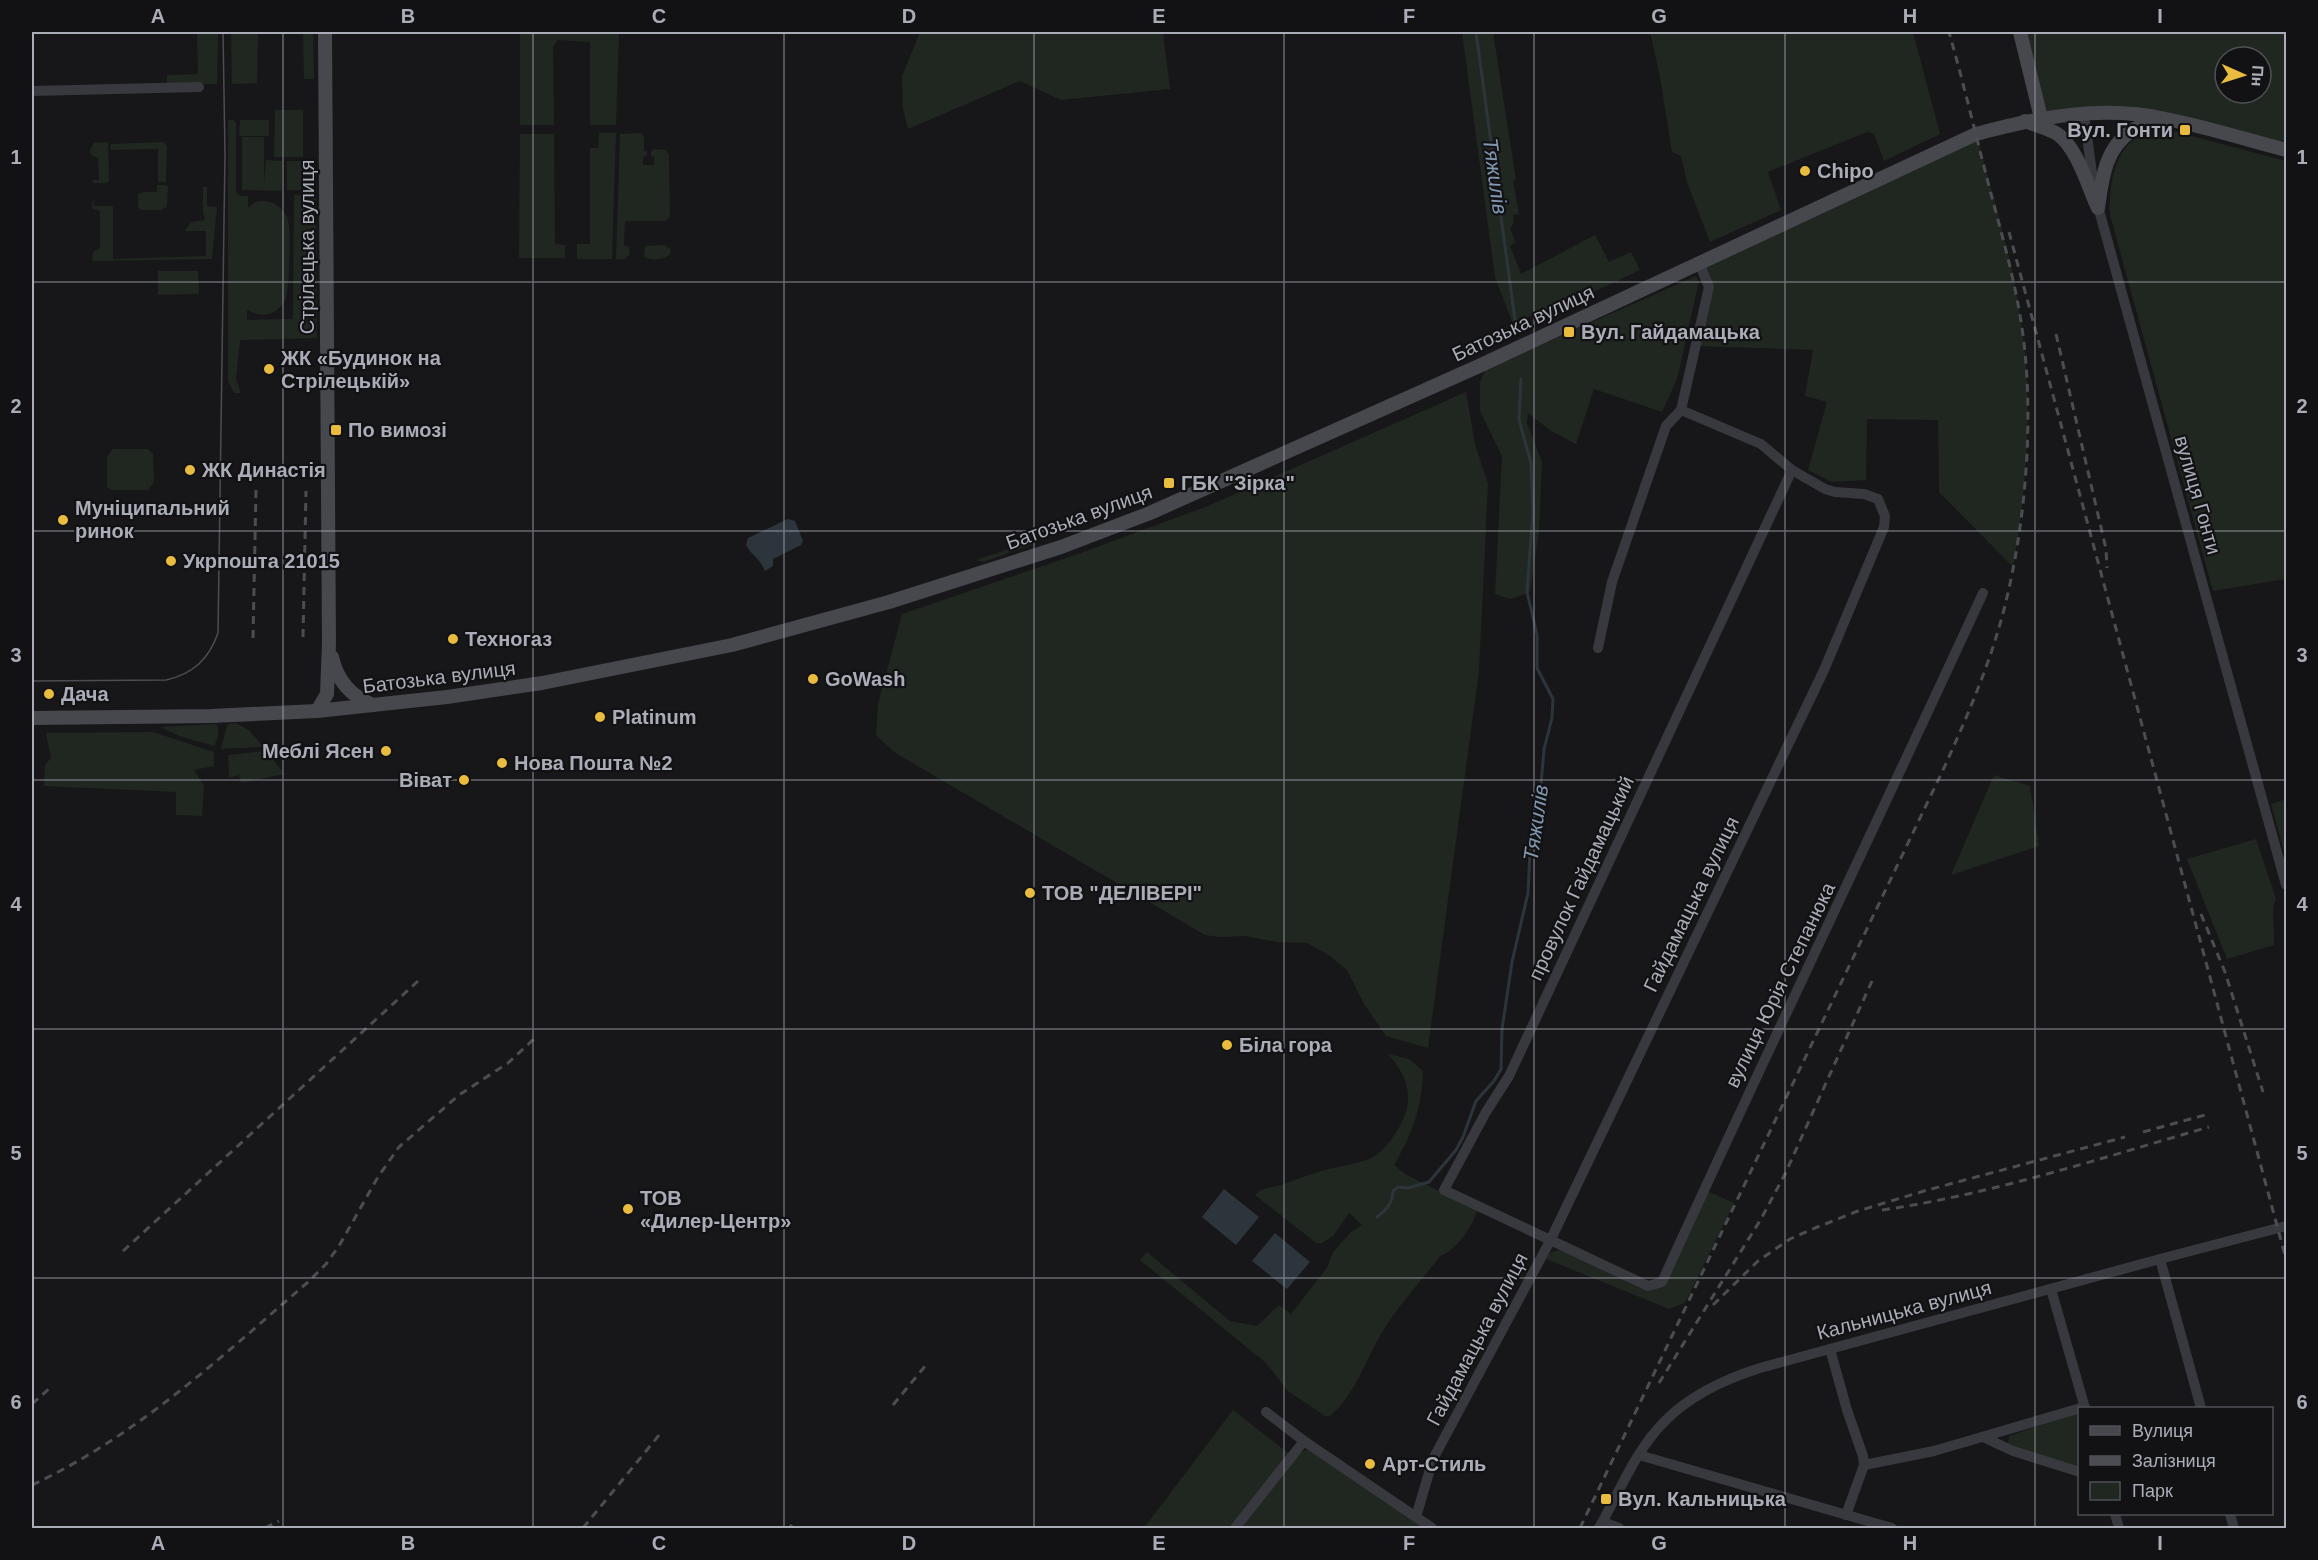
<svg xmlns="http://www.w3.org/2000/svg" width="2318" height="1560" viewBox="0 0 2318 1560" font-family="Helvetica,sans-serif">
<rect width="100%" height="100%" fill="#171719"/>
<g fill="#1f2720" fill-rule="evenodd">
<polygon points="197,32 218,32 217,84 167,84 167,75 198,74"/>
<polygon points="231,32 258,32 257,83 232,84"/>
<polygon points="303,32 313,32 314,79 304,79"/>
<polygon points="520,32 619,32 616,125 590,125 590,42 558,40 553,46 554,125 520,125"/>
<polygon points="920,32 1163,32 1170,89 1061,100 1020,81 908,129 903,109 902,76"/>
<polygon points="1462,32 1493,32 1516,180 1513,181 1519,214 1513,215 1514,222 1510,229 1516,242 1510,246 1521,274 1595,235 1609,262 1631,252 1640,270 1560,308 1535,314 1513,324 1495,277"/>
<polygon points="1650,32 1913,32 1940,134 1884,161 1874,134 1867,132 1768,172 1781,210 1710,242 1687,182 1681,156 1672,152 1660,77"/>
<path d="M2020,32H2286V150L2165,118H2041ZM2225,57H2261V93H2225Z"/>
<polygon points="275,110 303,110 303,157 274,157"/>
<path d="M228,120H233L236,123V193L241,196H248V208C254,201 261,200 270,202C277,204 284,210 287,217C292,227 289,286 286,298C278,315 263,319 247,310V320L293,319L294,195L316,194L317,338L240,340L236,379L241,393H234L228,381Z"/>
<polygon points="240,120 269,120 269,136 239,136"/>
<path d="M2151,128L2169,130L2286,161V579L2213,591L2110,215C2109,191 2112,159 2131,142C2137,137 2145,133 2151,128Z"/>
<polygon points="599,133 616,133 612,259 577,259 577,244 590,244 590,148 598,148"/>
<polygon points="641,133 644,136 644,151 647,151 647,155 643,157 643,165 654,165 654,157 651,156 651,151 653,151 653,149 666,150 669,156 670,216 666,221 625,221 624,245 629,247 630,254 625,259 616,259 620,134"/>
<polygon points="520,134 554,134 555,244 565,245 565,258 519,258"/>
<path d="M1976,134C1996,205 2018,279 2025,353C2032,423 2025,497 2013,567L1939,492L1938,420L1867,419L1866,480L1832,482L1808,470L1827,402L1805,396L1813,350L1696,346L1709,287L1699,263Z"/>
<polygon points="242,137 264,137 264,183 266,160 282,161 282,191 242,190"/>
<polygon points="108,142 109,181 106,183 94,183 91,180 99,180 98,158 91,155 90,150 94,143"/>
<polygon points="164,142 167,147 166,182 158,182 158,149 110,150 111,144"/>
<polygon points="287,161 303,161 302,190 287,190"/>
<polygon points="157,185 165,185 168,187 167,207 161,210 141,210 138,207 138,194 144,192 157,192"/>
<polygon points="203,187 207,187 207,206 217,207 212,259 92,261 93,252 100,248 100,211 92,208 93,198 94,206 113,206 113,259 206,256 206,231 185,231 191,222 205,220 203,212"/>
<path d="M664,245L671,249L670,254C664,260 651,261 644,257L645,246Z"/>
<polygon points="158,271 198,271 199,294 158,295"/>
<polygon points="1696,276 1699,281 1677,379 1662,412 1594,389 1576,444 1551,431 1528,413 1527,423 1542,462 1539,531 1530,592 1511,599 1495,594 1502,456 1480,411 1480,382 1486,369"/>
<polygon points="1466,392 1475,444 1488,484 1479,671 1428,1048 1386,1036 1364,1004 1347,970 1327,954 1307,943 1277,942 1244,936 1220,937 1205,935 894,752 876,735 878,704 902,614 1075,555 1208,506"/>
<polygon points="113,449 148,449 153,454 154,482 148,490 112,490 107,487 107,457"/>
<polygon points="1032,541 1032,545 983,562 976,560"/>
<polygon points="236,723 249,730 261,744 261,747 221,749 227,726 228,724"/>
<polygon points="215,724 218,726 218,737 214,746 179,736 160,727"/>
<polygon points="153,732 214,752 214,766 194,770 204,786 202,816 176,815 176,792 44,786 45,765 51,758 46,733"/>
<polygon points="266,751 285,774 241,783 239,775 229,778 228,755"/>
<polygon points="1994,775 2030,786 2039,846 1951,875"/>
<polygon points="2286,799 2286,859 2271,804"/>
<polygon points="2256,839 2276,899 2273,907 2274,945 2227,959 2187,859"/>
<path d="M1388,1054L1409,1059L1423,1071C1422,1107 1412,1135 1394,1165L1405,1174L1477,1210C1474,1225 1455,1252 1440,1256C1423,1279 1401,1303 1386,1326C1367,1355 1357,1393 1330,1416H1325L1288,1391L1266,1363L1140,1260L1147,1252L1230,1321L1257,1326L1279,1305L1291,1314L1327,1268L1333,1252L1351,1232L1362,1225L1349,1213L1333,1236L1322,1243H1316L1255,1195C1262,1187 1274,1188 1284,1184C1300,1178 1316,1172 1333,1168C1345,1165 1357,1164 1369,1159C1384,1153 1398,1132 1404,1117C1414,1093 1405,1073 1388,1054Z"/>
<polygon points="1707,1191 1734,1203 1685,1303 1669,1309 1544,1258 1552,1252 1560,1250 1647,1288 1663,1284"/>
<polygon points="1233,1410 1292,1456 1313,1447 1432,1528 1144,1528"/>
<polygon points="2079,1412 2079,1469 2015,1449 2008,1443 2009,1436"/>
</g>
<g fill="#2d353c">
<path d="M788,519L795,521L803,541L801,545L773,559V566L765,571C759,557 752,556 746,545L748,538Z"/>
<polygon points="1224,1189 1259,1217 1236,1245 1202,1217"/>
<polygon points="1275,1233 1310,1262 1287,1289 1252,1261"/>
</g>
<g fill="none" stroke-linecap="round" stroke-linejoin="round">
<g stroke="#2d353c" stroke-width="3">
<polyline points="1476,32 1515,320"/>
<path d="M1377,1217C1386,1210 1393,1203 1393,1191L1398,1187L1408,1188L1429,1182L1456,1150L1463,1137L1476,1101L1494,1081L1501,1069L1502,1029L1512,962L1528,893L1531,832L1540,797L1544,749L1552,718L1553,699L1537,668V635L1527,592L1533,512L1531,463L1519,420L1521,379"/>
</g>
<g stroke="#38393e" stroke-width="10">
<polyline points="32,91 199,87"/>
<polyline points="2084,114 2094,188"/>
<polyline points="2097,203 2286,885"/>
<path d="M1792,470L1509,1076L1486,1112L1444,1190L1648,1286L1662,1282C1767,1051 1877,823 1983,593"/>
<polyline points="1598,648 1612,582 1666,426 1681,410 1709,287 1699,263"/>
<polyline points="2160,1259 2201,1408"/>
<polyline points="2051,1289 2085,1408"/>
<polyline points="1830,1349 1847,1410 1863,1456 1864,1465 1846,1515"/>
<polyline points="1266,1412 1304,1441 1432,1528"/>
<polyline points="1983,1437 2013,1451 2080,1472"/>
<polyline points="1639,1455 1892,1528"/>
<polyline points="1864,1465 1934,1451 2084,1407"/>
<polyline points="2115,1514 2119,1528"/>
<polyline points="2230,1514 2234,1528"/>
<polyline points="1416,1517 1433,1459 1550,1241 1824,670 1884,527 1885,516 1878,499 1864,494 1835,492 1825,489 1792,470 1761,444 1681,410"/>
<polyline points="1603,1522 1619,1528"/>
<polyline points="1235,1528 1304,1441"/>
<path d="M1599,1528C1619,1493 1635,1451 1664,1422C1690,1395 1725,1379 1760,1368L2160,1259L2286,1226"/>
</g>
<g stroke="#46484e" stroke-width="14">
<polyline points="2020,32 2041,118"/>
<path d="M2025,121C2035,125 2047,128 2056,133C2076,145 2088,186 2097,206"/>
<path d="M2098,208C2102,179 2105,147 2133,130C2141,125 2151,123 2160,120"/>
<path d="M332,657C337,680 350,696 373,705"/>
<polyline points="317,711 327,694 329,643 325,32"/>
<path d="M32,718L211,716L317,711L447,697L542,683L732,645L889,602L1061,547L1150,513L1479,366L1976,134C2038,117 2102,105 2166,119C2207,127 2247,140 2286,150"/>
</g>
<path stroke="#4b4d53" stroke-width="1.5" d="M32,681L166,680C193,674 209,659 218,633L225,154L223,32"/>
<g stroke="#4b4d53" stroke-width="3" stroke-dasharray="8 6" stroke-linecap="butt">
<polyline points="2009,232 2286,1259"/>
<polyline points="2056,334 2106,549 2107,568"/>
<polyline points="303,637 306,491"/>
<polyline points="253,638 256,490"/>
<polyline points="2201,914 2225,972 2263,1092"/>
<polyline points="2143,1132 2205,1115"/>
<path d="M1882,1210C1993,1194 2101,1158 2209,1127"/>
<polyline points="123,1251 418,981"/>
<polyline points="1713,1305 1758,1261 1790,1239 1815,1228 1858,1211 1924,1191 2125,1137"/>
<polyline points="1659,1383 1761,1219 1785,1174 1872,981"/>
<polyline points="32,1404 51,1387"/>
<polyline points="893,1405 926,1365"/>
<path d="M32,1485C137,1436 221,1357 308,1282L326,1264L339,1246L378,1177L399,1147L459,1095L508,1063L535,1038"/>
<polyline points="265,1528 279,1521"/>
<polyline points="583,1528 660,1434"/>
<polyline points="789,1528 792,1525"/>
<path d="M1580,1528L1943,770C1962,728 1980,687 1994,644C2022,557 2034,444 2025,353C2020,299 2005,246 1991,194C1977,140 1964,85 1949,32"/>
</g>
</g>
<path fill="none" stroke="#aaadb8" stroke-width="1.5" stroke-opacity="0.55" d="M283,32V1528M533,32V1528M784,32V1528M1034,32V1528M1284,32V1528M1534,32V1528M1785,32V1528M2035,32V1528M32,282H2286M32,531H2286M32,780H2286M32,1029H2286M32,1278H2286"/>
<g fill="#e9bb3e" stroke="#121214" stroke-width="2">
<rect x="2179" y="124" width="12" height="12" rx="3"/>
<circle cx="1805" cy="171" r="6"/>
<rect x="1563" y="326" width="12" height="12" rx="3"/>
<circle cx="269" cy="369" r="6"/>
<rect x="330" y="424" width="12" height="12" rx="3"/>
<circle cx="190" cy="470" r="6"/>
<rect x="1163" y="477" width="12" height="12" rx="3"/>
<circle cx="63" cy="520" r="6"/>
<circle cx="171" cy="561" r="6"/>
<circle cx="453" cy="639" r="6"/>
<circle cx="813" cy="679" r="6"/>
<circle cx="49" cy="694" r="6"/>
<circle cx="600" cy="717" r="6"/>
<circle cx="386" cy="751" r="6"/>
<circle cx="502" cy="763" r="6"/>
<circle cx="464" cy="780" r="6"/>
<circle cx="1030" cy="893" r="6"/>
<circle cx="1227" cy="1045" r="6"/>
<circle cx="628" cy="1209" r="6"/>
<circle cx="1370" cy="1464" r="6"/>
<rect x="1600" y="1493" width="12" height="12" rx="3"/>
</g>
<g text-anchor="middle" stroke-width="4.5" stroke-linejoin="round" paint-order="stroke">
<g font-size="20" font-weight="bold" fill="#aaadb8" stroke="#121214" text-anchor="start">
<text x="2173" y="137" text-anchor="end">Вул. Гонти</text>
<text x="1817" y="178">Chipo</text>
<text x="1581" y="339">Вул. Гайдамацька</text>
<text x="281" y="365">ЖК «Будинок на<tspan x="281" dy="23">Стрілецькій»</tspan></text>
<text x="348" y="437">По вимозі</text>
<text x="202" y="477">ЖК Династія</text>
<text x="1181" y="490">ГБК "Зірка"</text>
<text x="75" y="515">Муніципальний<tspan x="75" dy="23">ринок</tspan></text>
<text x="183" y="568">Укрпошта 21015</text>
<text x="465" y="646">Техногаз</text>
<text x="825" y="686">GoWash</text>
<text x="61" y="701">Дача</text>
<text x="612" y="724">Platinum</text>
<text x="374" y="758" text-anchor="end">Меблі Ясен</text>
<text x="514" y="770">Нова Пошта №2</text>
<text x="452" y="787" text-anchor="end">Віват</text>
<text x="1042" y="900">ТОВ "ДЕЛІВЕРІ"</text>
<text x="1239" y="1052">Біла гора</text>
<text x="640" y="1205">ТОВ<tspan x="640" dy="23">«Дилер-Центр»</tspan></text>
<text x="1382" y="1471">Арт-Стиль</text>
<text x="1618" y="1506">Вул. Кальницька</text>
</g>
<g font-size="20" fill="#aaadb8" stroke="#121214">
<text transform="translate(307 247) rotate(-90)" y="7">Стрілецька вулиця</text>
<text transform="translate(1523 323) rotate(-25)" y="7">Батозька вулиця</text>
<text transform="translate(2198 495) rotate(74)" y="7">вулиця Гонти</text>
<text transform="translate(1079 517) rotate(-20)" y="7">Батозька вулиця</text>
<text transform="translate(439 677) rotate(-7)" y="7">Батозька вулиця</text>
<text transform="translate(1581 878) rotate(-65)" y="7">провулок Гайдамацький</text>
<text transform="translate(1691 904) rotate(-64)" y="7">Гайдамацька вулиця</text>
<text transform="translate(1780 985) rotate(-64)" y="7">вулиця Юрія Степанюка</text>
<text transform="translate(1904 1310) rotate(-15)" y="7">Кальницька вулиця</text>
<text transform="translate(1477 1339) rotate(-62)" y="7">Гайдамацька вулиця</text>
</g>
<g font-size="21" font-style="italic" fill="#8298b1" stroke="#121214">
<text transform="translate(1495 176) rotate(82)" y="7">Тяжилів</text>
<text transform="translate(1536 823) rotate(-82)" y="7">Тяжилів</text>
</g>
</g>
<rect width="2318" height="1560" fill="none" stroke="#121214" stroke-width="66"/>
<rect x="2078" y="1407" width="195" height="108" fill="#121214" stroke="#4f5056" stroke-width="1.5"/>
<rect x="2090" y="1426" width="30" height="9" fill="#46484e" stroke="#4f5056" stroke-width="1.5"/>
<text x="2132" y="1437" font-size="18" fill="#aaadb8">Вулиця</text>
<rect x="2090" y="1456" width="30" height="9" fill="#4b4d53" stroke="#4f5056" stroke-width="1.5"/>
<text x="2132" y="1467" font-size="18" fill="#aaadb8">Залізниця</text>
<rect x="2090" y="1482" width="30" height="18" fill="#1f2720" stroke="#4f5056" stroke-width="1.5"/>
<text x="2132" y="1497" font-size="18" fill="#aaadb8">Парк</text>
<g transform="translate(2243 75) rotate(93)"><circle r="28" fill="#121214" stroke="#4f5056" stroke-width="1.5"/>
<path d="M0-4.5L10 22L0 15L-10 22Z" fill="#e9bb3e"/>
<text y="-9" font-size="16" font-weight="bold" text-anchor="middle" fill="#aaadb8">Пн</text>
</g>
<rect x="33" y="33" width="2252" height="1494" fill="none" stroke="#aaadb8" stroke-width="2"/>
<g font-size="20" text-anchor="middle" font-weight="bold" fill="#aaadb8">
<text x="158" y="23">A</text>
<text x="408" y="23">B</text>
<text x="659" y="23">C</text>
<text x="909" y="23">D</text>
<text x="1159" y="23">E</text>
<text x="1409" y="23">F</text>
<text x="1659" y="23">G</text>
<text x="1910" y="23">H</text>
<text x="2160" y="23">I</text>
<text x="16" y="164">1</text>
<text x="2302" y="164">1</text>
<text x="16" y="413">2</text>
<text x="2302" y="413">2</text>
<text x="16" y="662">3</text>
<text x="2302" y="662">3</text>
<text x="16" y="911">4</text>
<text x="2302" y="911">4</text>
<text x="16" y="1160">5</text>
<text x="2302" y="1160">5</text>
<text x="16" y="1409">6</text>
<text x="2302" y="1409">6</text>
<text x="158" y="1550">A</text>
<text x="408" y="1550">B</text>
<text x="659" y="1550">C</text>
<text x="909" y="1550">D</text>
<text x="1159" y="1550">E</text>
<text x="1409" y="1550">F</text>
<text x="1659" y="1550">G</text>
<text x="1910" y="1550">H</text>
<text x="2160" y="1550">I</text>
</g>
</svg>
